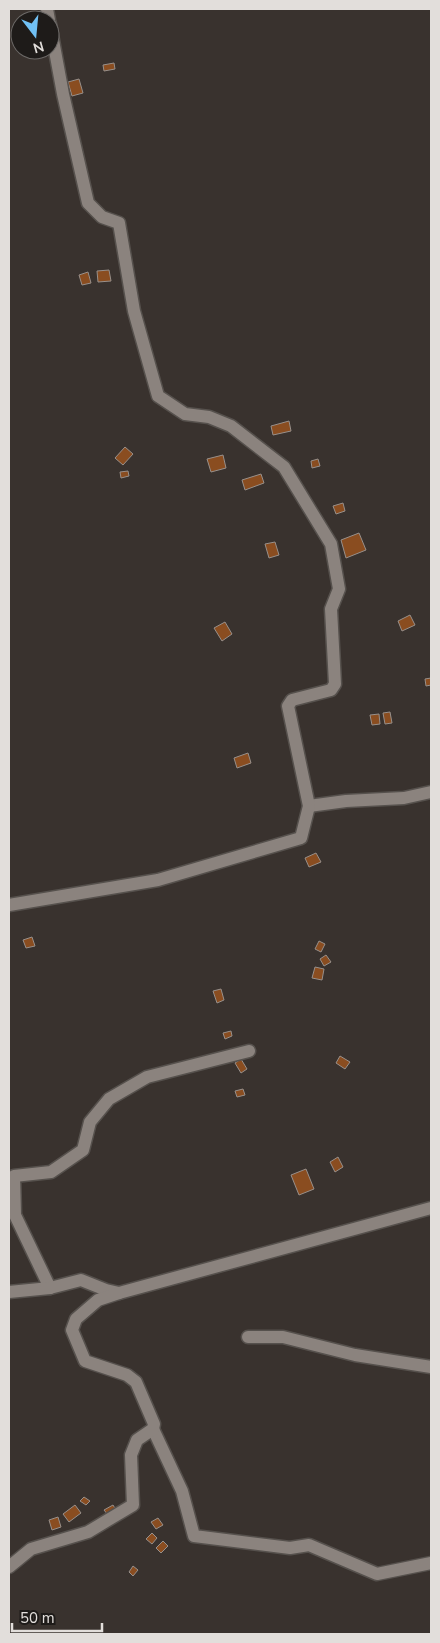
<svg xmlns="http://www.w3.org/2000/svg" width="440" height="1643" viewBox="0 0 440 1643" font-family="'Nunito Sans',sans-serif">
<rect width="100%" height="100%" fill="#39322e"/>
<g fill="#8a4d20" stroke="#98908b">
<polygon points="114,63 115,69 104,71 103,65"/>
<polygon points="79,79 83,93 72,96 68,82"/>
<polygon points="109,270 111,281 98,282 97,271"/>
<polygon points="88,272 91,283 82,285 79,275"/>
<polygon points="289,421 291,431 273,435 271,426"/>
<polygon points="125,447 133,454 123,465 115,458"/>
<polygon points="223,455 226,468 211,472 207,459"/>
<polygon points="318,459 320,466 312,468 311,461"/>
<polygon points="128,471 129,476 121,478 120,472"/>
<polygon points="261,474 264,483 245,490 242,480"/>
<polygon points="343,503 345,511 336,514 333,506"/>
<polygon points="359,533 366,550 346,558 341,540"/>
<polygon points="275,542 279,555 269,558 265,544"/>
<polygon points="410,615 415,625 402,631 398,621"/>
<polygon points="225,622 232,634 222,641 214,628"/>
<polygon points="431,678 431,685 426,686 425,679"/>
<polygon points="390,712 392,723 385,724 383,713"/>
<polygon points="379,714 380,724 372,725 370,715"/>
<polygon points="248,753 251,763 237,768 234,758"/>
<polygon points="316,853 321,862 309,867 305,858"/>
<polygon points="32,937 35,946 26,948 23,940"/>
<polygon points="319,941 325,944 321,952 315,949"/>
<polygon points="326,955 331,962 324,966 320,959"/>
<polygon points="315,967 324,969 322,980 312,978"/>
<polygon points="221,989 224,1000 217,1003 213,991"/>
<polygon points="231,1031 232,1036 225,1039 223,1033"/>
<polygon points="340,1056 350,1062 345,1069 336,1063"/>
<polygon points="241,1059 247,1069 241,1073 235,1063"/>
<polygon points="243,1089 245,1095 237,1097 235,1091"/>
<polygon points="338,1157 343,1167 335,1172 330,1162"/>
<polygon points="306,1169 314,1189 299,1195 291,1175"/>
<polygon points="84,1497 90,1501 86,1505 80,1501"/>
<polygon points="75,1505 81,1513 69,1522 63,1514"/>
<polygon points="113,1505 116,1510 108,1515 104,1510"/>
<polygon points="58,1517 61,1527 52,1530 49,1520"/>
<polygon points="158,1518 163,1525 156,1529 151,1522"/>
<polygon points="152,1533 157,1538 152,1544 146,1539"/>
<polygon points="163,1541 168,1546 161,1553 156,1548"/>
<polygon points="133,1566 138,1570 133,1576 129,1572"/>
</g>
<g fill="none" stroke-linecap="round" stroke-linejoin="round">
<g stroke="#56514d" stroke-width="15">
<g id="street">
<polyline points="47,9 49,20"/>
<polyline points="309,806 346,801 404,798 431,792"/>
<polyline points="9,905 158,880 301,838 309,806 288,706 292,700 331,690 335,684 331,609 339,589 331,544 284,467 231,426 209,417 185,414 158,396 134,311 119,223 102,217 88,203 63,94 50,24"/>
<polyline points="50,1288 15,1215 14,1176 51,1172 83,1150 90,1122 109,1099 147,1077 249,1051"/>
<polyline points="9,1292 50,1288 81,1280 106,1290 119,1293 431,1208"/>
<polyline points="248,1337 283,1337 355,1355 431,1367"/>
<polyline points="153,1429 182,1491 194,1536 290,1548 309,1545 377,1574 431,1563"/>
<polyline points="9,1567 31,1549 88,1532 133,1505 131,1455 137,1440 153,1429 154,1424 136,1382 127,1375 85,1361 72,1330 76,1319 98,1300 119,1293"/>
</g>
</g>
<use href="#street" stroke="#8b837e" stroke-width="12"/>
</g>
<rect width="440" height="1643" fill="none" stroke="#e2dedb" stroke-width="20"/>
<g transform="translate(35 35) rotate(164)"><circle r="24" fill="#1e1b19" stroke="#6c6967"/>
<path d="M0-4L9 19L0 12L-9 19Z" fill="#71c1f5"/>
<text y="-8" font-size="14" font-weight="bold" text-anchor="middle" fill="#e2dedb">N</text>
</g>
<path d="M12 1623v8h90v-8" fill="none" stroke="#e2dedb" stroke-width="2.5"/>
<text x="20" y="1623" font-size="15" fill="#e2dedb" stroke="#1e1b19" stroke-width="4" paint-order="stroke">50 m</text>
</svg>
